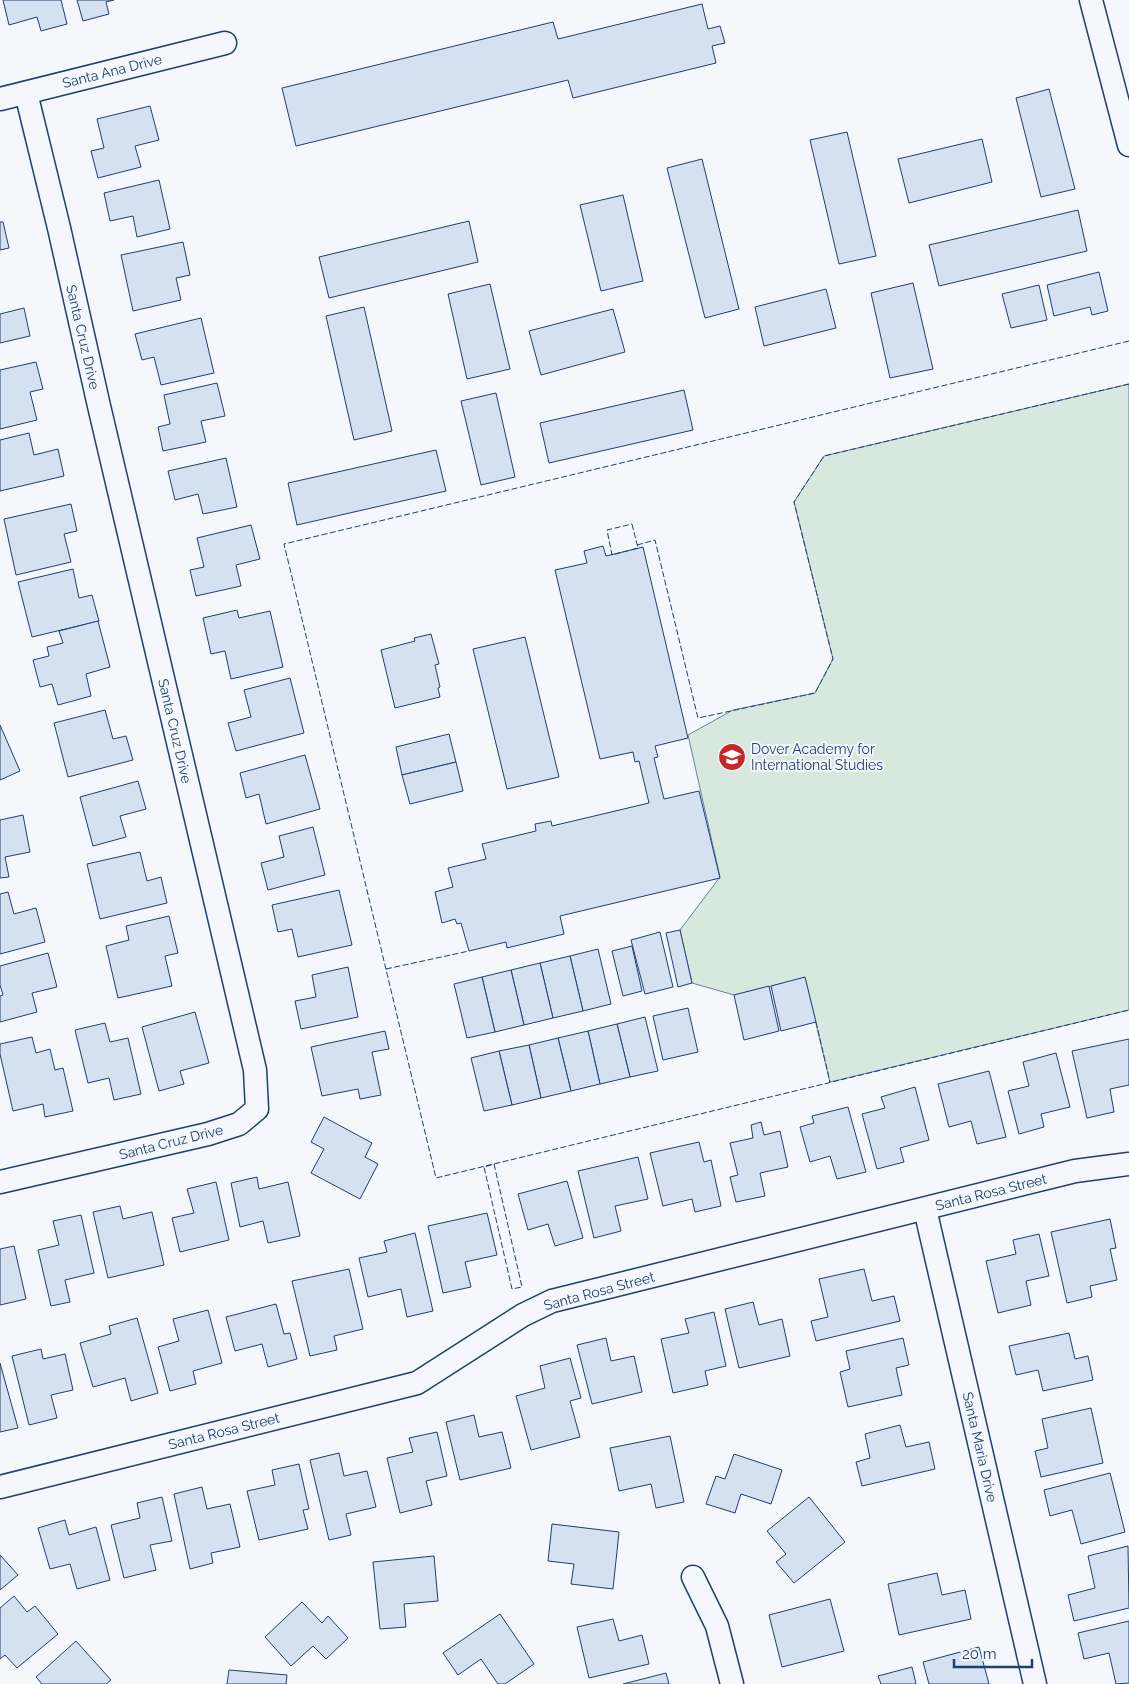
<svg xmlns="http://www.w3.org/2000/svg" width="1129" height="1684" viewBox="0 0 1129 1684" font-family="Raleway,sans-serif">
<rect width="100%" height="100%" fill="#f4f7fb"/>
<polygon fill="#d7e8df" stroke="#687fa3" points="1129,384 1129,1010 830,1082 805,978 734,995 692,983 680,930 720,877 688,735 733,710 815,693 833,659 794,502 824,456"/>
<g fill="#d5e0f0" stroke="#1d3f73">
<polygon points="3,0 61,0 67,24 41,31 37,17 9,25"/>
<polygon points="77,0 114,0 106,2 109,14 83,21"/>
<polygon points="702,4 708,29 720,26 725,43 712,46 716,63 573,98 568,80 296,146 282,88 553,22 558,39"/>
<polygon points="1049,89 1075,189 1041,197 1016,98"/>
<polygon points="150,106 159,140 135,146 141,167 98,178 91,151 104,148 97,119"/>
<polygon points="847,132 876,256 839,264 810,140"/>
<polygon points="982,139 992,182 909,203 898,159"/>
<polygon points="702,159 739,309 705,318 667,168"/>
<polygon points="159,180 170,229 137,237 133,216 110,221 104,193"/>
<polygon points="623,195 643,281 601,291 580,205"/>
<polygon points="1078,210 1087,251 939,286 929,245"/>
<polygon points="469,221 478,262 329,298 319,257"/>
<polygon points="0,222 3,222 9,248 0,250"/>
<polygon points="183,242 190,275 176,278 181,300 133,311 121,255"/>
<polygon points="1099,272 1108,311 1092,315 1090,307 1054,316 1047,285"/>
<polygon points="913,283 933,369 890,378 871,293"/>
<polygon points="490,284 510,369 467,379 448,294"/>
<polygon points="1039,285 1047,320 1011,328 1002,294"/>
<polygon points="826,289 836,328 764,346 755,307"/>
<polygon points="364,307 392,431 354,440 326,316"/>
<polygon points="24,308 30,336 0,343 0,314"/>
<polygon points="613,309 625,352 541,375 529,331"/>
<polygon points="201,318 214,373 161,385 154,357 142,360 135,334"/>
<polygon points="36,362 43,389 30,392 37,420 0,429 0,370"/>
<polygon points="217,383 225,416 201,421 206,442 163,451 158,427 170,424 164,395"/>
<polygon points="684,390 693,430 549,463 540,423"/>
<polygon points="496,393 515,477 481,485 461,401"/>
<polygon points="29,433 34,455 58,449 64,476 0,491 0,440"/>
<polygon points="436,450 446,491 297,525 288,483"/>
<polygon points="226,458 237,507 203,514 198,494 175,500 168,471"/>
<polygon points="71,504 77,531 64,534 71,562 16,575 4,519"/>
<polygon points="251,525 260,559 236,565 241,586 196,596 190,570 204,567 197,538"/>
<polygon points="603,546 606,556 643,547 688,738 655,746 658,757 654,758 664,799 699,791 720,878 560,916 564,934 507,948 506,942 469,951 461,923 457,924 455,919 442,923 435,892 453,887 448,868 486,859 482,844 536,831 535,824 551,821 552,826 649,803 639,761 635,762 633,752 600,759 555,570 587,563 584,551"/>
<polygon points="73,569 79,598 92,595 99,621 32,637 18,582"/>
<polygon points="237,610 239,618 270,611 283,667 231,679 225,651 211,654 203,618"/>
<polygon points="98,621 110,667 86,674 91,696 58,705 52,684 40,687 33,660 49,656 47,647 63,643 59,631"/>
<polygon points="431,634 439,664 435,665 440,687 438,688 440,697 395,708 381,650 415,641 414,638"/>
<polygon points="525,637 559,777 507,789 473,649"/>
<polygon points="290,678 304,733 236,751 228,723 251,717 244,690"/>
<polygon points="105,710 113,739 126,736 133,760 68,777 54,723"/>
<polygon points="0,725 20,771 0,780"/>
<polygon points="449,734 456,762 402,775 396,747"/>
<polygon points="305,755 320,809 266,824 259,794 246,798 240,773"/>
<polygon points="456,762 463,791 410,804 402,775"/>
<polygon points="138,781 146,809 120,816 126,837 93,846 80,797"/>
<polygon points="23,815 30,852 5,857 9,877 0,878 0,820"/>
<polygon points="313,827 325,875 268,890 261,863 284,857 279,836"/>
<polygon points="140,852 147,881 161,877 167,903 100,919 87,864"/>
<polygon points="339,890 352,945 298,957 292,929 278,932 272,905"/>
<polygon points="8,892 14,914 36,908 45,942 0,954 0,894"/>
<polygon points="169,916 178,953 165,956 172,986 118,998 106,946 129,940 126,926"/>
<polygon points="680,930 692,983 678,987 666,933"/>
<polygon points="660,932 673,987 645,994 631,940"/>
<polygon points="632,946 642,991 623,996 612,951"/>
<polygon points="598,949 611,1004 583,1011 570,956"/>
<polygon points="48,953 57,987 32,993 37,1012 0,1022 0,996 3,995 0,985 0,966"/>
<polygon points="570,956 583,1011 553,1018 540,963"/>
<polygon points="540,963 553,1018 524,1025 511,970"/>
<polygon points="348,967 358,1017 301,1029 295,1001 316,997 312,975"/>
<polygon points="511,970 524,1025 495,1032 482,977"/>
<polygon points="482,977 495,1032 467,1038 454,984"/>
<polygon points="805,977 816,1022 781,1031 771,986"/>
<polygon points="769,986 779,1031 744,1040 734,995"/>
<polygon points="688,1008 698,1052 663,1060 653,1016"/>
<polygon points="195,1012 209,1063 180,1071 184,1084 159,1091 142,1027"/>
<polygon points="645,1017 658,1071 630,1077 617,1024"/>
<polygon points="105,1023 110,1042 128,1038 141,1094 114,1100 109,1078 88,1083 75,1030"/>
<polygon points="617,1024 630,1077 600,1084 588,1031"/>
<polygon points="385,1031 389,1049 372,1052 381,1095 360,1099 358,1089 322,1096 311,1047"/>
<polygon points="588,1031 600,1084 571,1091 558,1038"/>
<polygon points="32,1037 36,1053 50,1049 55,1070 63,1068 73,1111 45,1117 43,1104 13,1111 0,1054 0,1044"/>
<polygon points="558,1038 571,1091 541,1098 529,1045"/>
<polygon points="1129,1039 1129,1085 1110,1089 1114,1112 1087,1118 1072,1051"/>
<polygon points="529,1045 541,1098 512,1105 499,1051"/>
<polygon points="499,1051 512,1105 484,1111 471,1058"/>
<polygon points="1056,1053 1070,1107 1041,1114 1044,1127 1019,1134 1008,1091 1029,1086 1023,1062"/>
<polygon points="989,1071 1006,1137 977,1144 971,1121 949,1127 938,1084"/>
<polygon points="915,1087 929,1140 900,1148 904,1162 877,1169 862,1114 885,1108 881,1097"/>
<polygon points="848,1107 866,1172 837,1179 830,1156 810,1162 800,1127 814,1123 812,1116"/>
<polygon points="324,1117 372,1143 365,1157 378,1164 360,1199 311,1173 324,1149 311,1142"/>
<polygon points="761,1122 764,1135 780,1131 788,1167 760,1173 765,1196 736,1202 730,1177 738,1175 730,1143 753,1138 751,1125"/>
<polygon points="699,1142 704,1162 711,1160 721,1206 695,1212 692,1199 663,1206 650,1153"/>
<polygon points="638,1157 648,1199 615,1206 621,1231 594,1238 578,1171"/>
<polygon points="257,1177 259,1189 288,1182 300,1236 268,1243 263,1221 240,1227 231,1183"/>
<polygon points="567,1181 583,1238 555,1246 548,1224 528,1230 518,1194"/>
<polygon points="216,1182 229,1240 180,1252 172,1218 194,1213 187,1189"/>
<polygon points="120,1206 123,1219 152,1212 164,1265 108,1278 93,1212"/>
<polygon points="487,1213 497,1255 465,1262 471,1287 443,1293 428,1226"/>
<polygon points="81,1215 94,1273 65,1280 70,1302 51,1306 38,1250 59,1245 53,1221"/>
<polygon points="1110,1219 1116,1248 1110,1249 1117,1280 1090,1286 1092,1297 1067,1303 1051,1232"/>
<polygon points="415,1233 433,1311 407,1317 401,1289 368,1297 359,1258 387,1252 384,1241"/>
<polygon points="1039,1234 1049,1276 1026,1281 1031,1305 998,1313 986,1261 1016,1254 1013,1240"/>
<polygon points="14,1246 26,1299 0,1305 0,1249"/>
<polygon points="349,1269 363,1329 334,1336 337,1350 310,1356 292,1281"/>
<polygon points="864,1269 872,1301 894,1296 900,1321 816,1341 811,1321 828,1317 819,1279"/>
<polygon points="753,1302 759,1325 782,1319 790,1356 739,1368 725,1309"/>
<polygon points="276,1304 284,1334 290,1333 297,1359 268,1367 262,1344 235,1351 226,1317"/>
<polygon points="208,1310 222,1363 193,1371 196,1384 170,1391 158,1347 179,1341 173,1319"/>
<polygon points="714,1312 726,1366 705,1371 708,1385 673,1393 661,1339 689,1333 685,1319"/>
<polygon points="137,1318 158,1393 131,1401 125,1378 93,1387 80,1343 111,1334 109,1326"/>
<polygon points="1069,1333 1075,1359 1088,1356 1093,1380 1043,1391 1038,1370 1016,1375 1009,1346"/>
<polygon points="606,1338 611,1361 634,1356 642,1392 592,1404 577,1345"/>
<polygon points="903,1338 909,1365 896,1368 902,1395 848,1407 840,1372 850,1369 846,1351"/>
<polygon points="41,1349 43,1359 65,1354 73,1390 51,1395 57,1418 29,1425 12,1356"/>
<polygon points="570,1358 581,1398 570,1401 580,1437 531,1450 516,1396 545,1388 540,1366"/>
<polygon points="0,1363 18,1428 0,1432"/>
<polygon points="1091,1408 1103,1463 1041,1477 1035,1451 1048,1448 1042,1419"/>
<polygon points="474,1415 479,1437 502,1432 511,1468 460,1480 446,1422"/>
<polygon points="900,1425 906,1447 929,1442 935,1469 862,1486 856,1462 870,1458 865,1434"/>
<polygon points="437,1432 447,1476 426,1481 432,1505 400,1513 387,1458 413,1452 409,1438"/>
<polygon points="670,1436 684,1502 656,1508 651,1484 619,1491 610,1448"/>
<polygon points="339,1453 344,1476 367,1471 376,1507 346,1514 351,1535 329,1540 310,1460"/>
<polygon points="734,1454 782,1470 771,1504 741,1494 735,1513 706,1504 716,1476 725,1479"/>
<polygon points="299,1464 309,1509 303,1510 308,1529 259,1540 247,1491 275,1485 272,1470"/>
<polygon points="1110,1473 1125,1532 1081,1544 1072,1510 1050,1516 1044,1490"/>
<polygon points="202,1487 207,1509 230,1504 240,1547 211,1553 213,1563 190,1569 174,1494"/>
<polygon points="162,1497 172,1541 150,1545 156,1570 124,1578 111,1525 140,1518 137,1503"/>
<polygon points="809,1497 845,1542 794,1583 776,1562 786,1554 767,1531"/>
<polygon points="65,1520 69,1535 96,1527 110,1580 77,1589 70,1564 50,1569 38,1528"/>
<polygon points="552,1524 619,1532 613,1589 571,1584 574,1564 548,1561"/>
<polygon points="1128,1546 1129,1608 1074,1621 1068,1595 1095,1588 1088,1556"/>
<polygon points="0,1555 18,1575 0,1590"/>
<polygon points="434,1556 438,1601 404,1604 406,1627 380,1629 373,1562"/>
<polygon points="937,1573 942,1595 965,1590 971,1619 899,1635 888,1584"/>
<polygon points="14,1596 27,1612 35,1606 58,1634 17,1668 5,1655 0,1659 0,1608"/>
<polygon points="830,1599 844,1651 782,1667 769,1615"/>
<polygon points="302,1602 322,1623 328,1616 348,1638 326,1659 313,1646 291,1666 265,1637"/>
<polygon points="500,1614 534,1664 505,1684 498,1684 481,1659 458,1675 443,1653"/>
<polygon points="613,1619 619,1641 642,1635 649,1664 589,1678 577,1627"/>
<polygon points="1129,1621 1129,1683 1116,1684 1109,1653 1084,1659 1078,1633"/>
<polygon points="76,1641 111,1680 106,1684 42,1684 36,1677"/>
<polygon points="979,1647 989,1684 929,1684 923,1662"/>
<polygon points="912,1667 916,1684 881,1684 878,1676"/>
<polygon points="229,1670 287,1675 286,1684 227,1684"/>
<polygon points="666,1673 669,1684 623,1684"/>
</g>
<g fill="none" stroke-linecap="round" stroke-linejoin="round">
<g stroke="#1d3f73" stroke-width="25">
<g id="street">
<polyline points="1091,0 1129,145"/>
<polyline points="0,99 225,43"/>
<polyline points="0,1182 208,1134 239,1124 257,1109 255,1070 99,406 59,228 26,93"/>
<polyline points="925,1209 1035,1684"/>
<polyline points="0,1487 417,1383 523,1315 552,1301 1075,1171 1129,1164"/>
<polyline points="693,1577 717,1626 732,1684"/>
</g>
</g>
<use href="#street" stroke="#f4f7fb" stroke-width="22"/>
<g stroke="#1d3f73" stroke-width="1" stroke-dasharray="6 2.5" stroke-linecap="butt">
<polyline points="1129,341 284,544 436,1178 1129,1010"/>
<polygon points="632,524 638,548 612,555 607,530"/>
<polyline points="637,545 655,540 698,718 815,693 833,659 794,502 824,456 1129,384"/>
<polyline points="386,969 469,951"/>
<polyline points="816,1022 830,1082"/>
<polygon points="494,1164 522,1287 512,1289 484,1167"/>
</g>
</g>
<defs>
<g id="school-disc" transform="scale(1.4375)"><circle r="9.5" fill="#c62828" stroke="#f4f7fb"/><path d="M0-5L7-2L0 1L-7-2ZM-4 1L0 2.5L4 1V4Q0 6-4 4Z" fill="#fff"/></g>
</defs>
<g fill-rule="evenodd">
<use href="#school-disc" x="732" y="757"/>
</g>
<g text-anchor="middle" stroke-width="4" stroke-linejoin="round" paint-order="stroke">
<g font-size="14" fill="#1d3f73" stroke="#f4f7fb">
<text transform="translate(112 71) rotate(-14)" y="5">Santa Ana Drive</text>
<text transform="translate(83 337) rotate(77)" y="5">Santa Cruz Drive</text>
<text transform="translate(175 731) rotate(77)" y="5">Santa Cruz Drive</text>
<text transform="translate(171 1142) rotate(-14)" y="5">Santa Cruz Drive</text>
<text transform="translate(991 1192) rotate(-14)" y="5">Santa Rosa Street</text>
<text transform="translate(599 1291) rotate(-15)" y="5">Santa Rosa Street</text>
<text transform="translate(224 1431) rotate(-14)" y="5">Santa Rosa Street</text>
<text transform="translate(980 1447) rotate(77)" y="5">Santa Maria Drive</text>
</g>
<g font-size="14" fill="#1d3f73" stroke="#f4f7fb" text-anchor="start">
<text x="751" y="754">Dover Academy for<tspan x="751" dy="16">International Studies</tspan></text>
</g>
</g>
<path d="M954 1659v8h78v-8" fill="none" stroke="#1d3f73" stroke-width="2.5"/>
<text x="962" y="1659" font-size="15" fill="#1d3f73" stroke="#f4f7fb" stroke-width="4" paint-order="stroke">20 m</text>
</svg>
